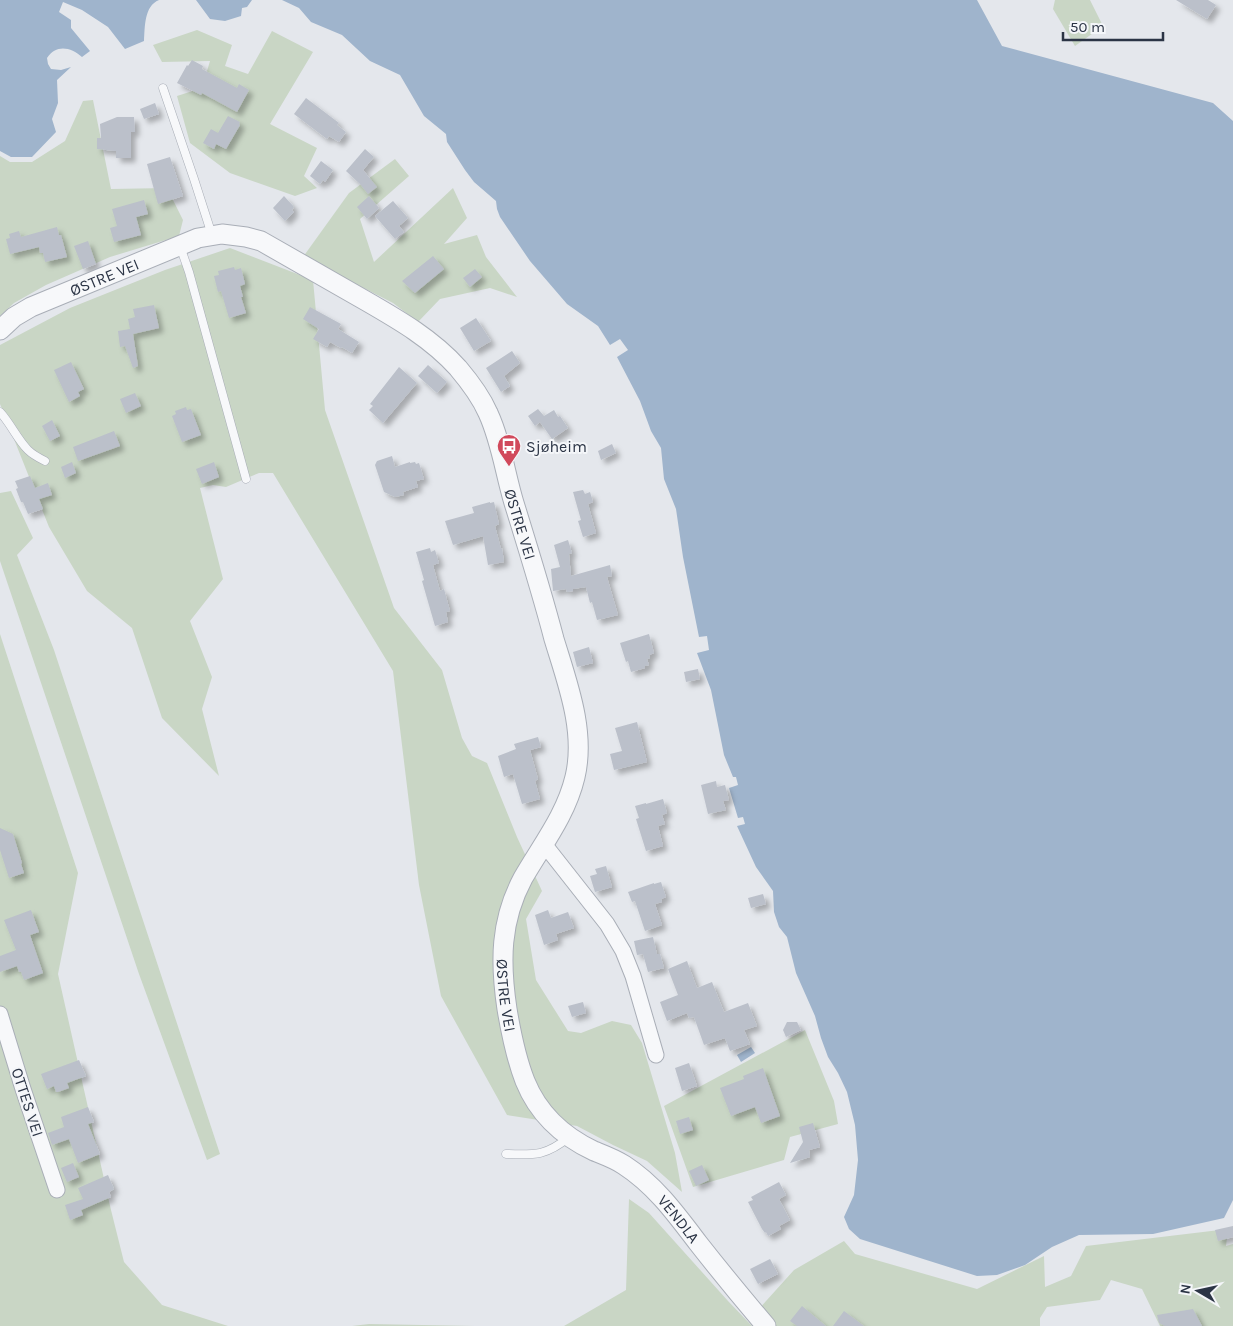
<svg xmlns="http://www.w3.org/2000/svg" width="1233" height="1326" viewBox="0 0 1233 1326" font-family="Karla,sans-serif">
<defs>
<filter id="shadow"><feDropShadow dx="4.5" dy="4.5" stdDeviation="2.5" flood-color="#0004"/></filter>
</defs>
<rect width="100%" height="100%" fill="#e4e7ec"/>
<g fill="#c9d6c5">
<polygon points="1055,0 1090,0 1103,26 1075,46 1053,9"/>
<polygon points="197,30 232,45 225,66 248,74 272,31 313,52 270,124 317,148 304,176 317,188 295,196 230,173 190,143 177,96 202,88 210,61 162,62 153,45"/>
<polygon points="93,100 111,189 167,188 183,220 179,236 110,257 46,285 14,303 0,316 0,156 10,162 32,162 65,141 83,101"/>
<polygon points="395,159 409,176 360,219 374,262 453,188 467,218 444,244 477,235 486,257 517,297 490,288 440,299 418,322 393,303 303,257 349,193"/>
<polygon points="230,248 313,280 325,410 394,608 442,670 462,738 472,756 487,763 517,837 542,891 526,919 536,980 568,1031 581,1033 612,1021 631,1025 642,1043 675,1153 682,1192 647,1161 613,1145 577,1126 507,1115 441,996 419,885 393,671 273,473 259,473 226,487 213,485 200,488 223,579 190,621 212,677 202,709 219,776 162,718 132,628 87,591 49,527 0,404 0,345 70,308 165,270"/>
<polygon points="11,491 33,538 17,555 54,650 220,1154 207,1160 139,974 0,561 0,493"/>
<polygon points="0,634 78,873 58,974 111,1210 124,1262 162,1305 228,1326 0,1326"/>
<polygon points="805,1030 834,1101 838,1124 790,1137 784,1160 693,1187 664,1106"/>
<polygon points="629,1199 649,1213 728,1301 752,1326 564,1326 626,1290"/>
<polygon points="1228,1229 1226,1246 1233,1244 1233,1326 1160,1326 1142,1289 1111,1280 1100,1300 1047,1307 1040,1318 1040,1326 775,1326 758,1310 794,1270 844,1241 855,1254 977,1289 1044,1256 1045,1287 1071,1276 1086,1246"/>
<polygon points="369,1324 475,1326 352,1326"/>
</g>
<g fill="#9fb4cc">
<path d="M0,0H159C144,6 145,27 144,41L125,49L108,27L82,10L63,2L59,12L71,20V28L90,51L82,57C71,47 56,44 47,58L48,64L51,69L61,70L71,67L57,80L58,103L52,119L56,132L32,157H11L0,151Z"/>
<polygon points="196,0 252,0 247,7 242,8 241,16 225,21 210,19"/>
<polygon points="282,0 977,0 1002,46 1213,103 1233,121 1233,1200 1224,1218 1153,1234 1079,1235 1052,1247 1025,1265 997,1275 977,1276 860,1239 849,1229 844,1217 854,1195 858,1160 855,1125 847,1092 838,1073 828,1057 821,1038 815,1016 796,973 787,937 779,927 774,912 773,891 756,867 737,826 745,824 743,817 738,818 729,788 738,785 736,777 733,777 724,755 711,690 697,653 709,650 707,636 699,637 683,557 676,509 664,479 661,448 651,431 640,401 617,357 628,350 620,339 610,345 598,326 567,304 530,261 500,217 497,209 496,201 474,182 465,170 447,142 446,134 424,116 400,75 370,61 342,35 311,22 299,8"/>
<polygon points="751,1047 755,1053 741,1062 737,1055"/>
</g>
<g fill="#bbc0ca" filter="url(#shadow)">
<polygon points="1176,0 1208,0 1216,5 1207,19"/>
<polygon points="192,60 203,66 202,69 237,88 239,84 249,90 237,112 202,93 201,95 177,83 187,65 188,66"/>
<polygon points="306,98 339,123 337,125 346,132 339,142 329,136 327,139 294,114"/>
<polygon points="155,103 159,114 144,119 140,109"/>
<polygon points="228,116 240,122 239,124 240,125 226,149 216,144 214,149 203,143 211,129 218,133"/>
<polygon points="117,117 134,117 135,132 131,132 131,158 116,158 116,151 97,149 97,138 101,138 100,124"/>
<polygon points="365,149 374,157 363,170 377,187 368,194 360,184 346,171"/>
<polygon points="170,157 183,196 158,204 147,164"/>
<polygon points="321,161 333,170 325,182 323,180 320,184 310,176"/>
<polygon points="284,196 294,207 292,210 294,212 285,221 273,208"/>
<polygon points="369,196 379,208 367,219 357,207"/>
<polygon points="144,200 148,214 136,217 141,235 114,242 110,228 117,226 112,209"/>
<polygon points="393,201 408,218 399,226 404,232 395,239 375,216"/>
<polygon points="57,227 59,235 61,235 67,257 45,262 43,253 40,253 39,247 10,254 6,239 10,238 9,234 19,231 21,237"/>
<polygon points="88,241 96,264 83,269 74,246"/>
<polygon points="433,256 444,269 415,293 402,281"/>
<polygon points="234,267 235,270 241,268 245,284 240,286 243,297 241,297 246,313 229,318 221,291 218,292 214,276 219,275 218,271"/>
<polygon points="475,269 482,277 470,287 463,278"/>
<polygon points="154,305 159,328 133,334 138,366 133,368 125,346 120,347 118,331 130,329 128,319 135,317 133,309"/>
<polygon points="310,307 341,324 338,329 359,342 352,353 342,347 341,348 330,342 327,347 313,339 319,329 303,319"/>
<polygon points="476,318 491,341 474,351 460,328"/>
<polygon points="512,351 520,363 504,376 510,386 501,392 486,368"/>
<polygon points="71,362 84,389 78,392 80,396 69,402 54,370"/>
<polygon points="428,365 447,382 437,393 418,376"/>
<polygon points="399,367 417,383 383,423 369,410 373,406 370,404"/>
<polygon points="135,393 141,406 126,413 120,399"/>
<polygon points="186,407 187,410 191,409 201,435 182,442 172,416 176,414 175,411"/>
<polygon points="538,409 544,416 554,410 558,417 560,416 568,428 552,439 540,422 535,426 528,416"/>
<polygon points="52,420 60,436 50,441 42,426"/>
<polygon points="114,431 120,446 78,461 73,447"/>
<polygon points="612,444 616,453 601,460 598,451"/>
<polygon points="392,456 395,467 410,462 410,463 415,462 416,464 419,463 424,479 416,481 418,487 403,492 404,495 395,497 384,492 375,465 377,461"/>
<polygon points="72,462 76,473 65,478 61,467"/>
<polygon points="214,462 219,477 202,484 196,469"/>
<polygon points="30,476 35,488 48,483 52,495 39,499 43,509 28,514 23,502 21,502 16,489 18,488 15,481"/>
<polygon points="583,490 585,494 590,492 593,502 588,504 596,533 583,537 578,521 581,520 573,492"/>
<polygon points="490,502 490,503 494,502 499,524 495,526 501,549 502,548 504,562 488,565 483,536 453,545 445,521 474,513 472,507"/>
<polygon points="568,540 572,553 569,554 571,576 610,565 612,576 607,577 618,615 597,620 592,602 590,603 586,587 573,589 573,591 567,592 566,589 553,591 551,569 560,567 554,545"/>
<polygon points="430,548 431,552 435,550 439,563 433,565 440,591 444,589 450,611 446,612 448,622 435,626 422,581 424,580 416,552"/>
<polygon points="649,634 654,653 649,655 650,658 647,659 649,665 645,666 645,668 631,672 628,661 626,662 620,643"/>
<polygon points="589,647 593,663 577,667 573,652"/>
<polygon points="698,669 700,679 686,682 684,672"/>
<polygon points="637,722 647,762 614,770 610,754 622,751 615,728"/>
<polygon points="538,737 541,747 530,750 538,779 535,781 540,799 522,804 513,774 504,777 498,756 516,749 514,744"/>
<polygon points="716,781 717,787 725,785 729,800 723,801 726,810 708,814 701,785"/>
<polygon points="663,799 667,813 662,815 665,824 658,826 663,846 646,851 636,819 639,818 635,806 646,803 646,804"/>
<polygon points="0,828 13,834 22,863 21,864 24,873 9,878 0,850"/>
<polygon points="606,866 612,887 595,892 590,876 597,874 595,869"/>
<polygon points="661,882 666,897 661,899 662,902 655,904 662,925 645,931 635,901 632,902 628,892 654,883 654,884"/>
<polygon points="763,894 766,904 751,908 748,898"/>
<polygon points="31,910 39,932 30,935 43,973 24,980 21,972 19,972 17,966 0,972 0,956 16,950 4,920"/>
<polygon points="548,910 551,918 568,912 574,928 556,934 558,940 544,945 535,915"/>
<polygon points="653,937 657,954 660,954 664,968 648,972 643,954 637,955 634,941"/>
<polygon points="687,961 697,988 712,982 724,1012 748,1003 757,1026 744,1030 750,1044 730,1051 725,1038 704,1045 694,1017 689,1018 687,1013 667,1021 660,1002 678,995 668,969"/>
<polygon points="583,1002 586,1013 572,1017 568,1006"/>
<polygon points="787,1022 797,1022 801,1030 786,1037 783,1030"/>
<polygon points="79,1060 86,1076 67,1083 69,1088 58,1092 56,1092 54,1086 47,1089 41,1074"/>
<polygon points="689,1063 697,1086 682,1091 675,1068"/>
<polygon points="763,1068 780,1116 761,1123 755,1107 731,1116 720,1088 744,1079 743,1076"/>
<polygon points="88,1107 94,1122 88,1124 100,1154 78,1163 69,1139 52,1145 48,1133 64,1127 61,1117"/>
<polygon points="689,1117 693,1130 680,1134 676,1121"/>
<polygon points="813,1123 820,1147 809,1150 810,1157 790,1163 803,1142 799,1127"/>
<polygon points="73,1163 79,1177 67,1182 61,1168"/>
<polygon points="702,1165 709,1180 696,1186 689,1171"/>
<polygon points="108,1175 114,1189 109,1192 111,1197 81,1210 83,1215 70,1220 65,1205 83,1199 78,1188"/>
<polygon points="779,1182 786,1195 779,1199 790,1220 779,1226 781,1229 768,1236 766,1232 765,1233 762,1229 748,1202 753,1200 751,1197"/>
<polygon points="1233,1226 1233,1237 1218,1241 1215,1230"/>
<polygon points="770,1259 778,1274 758,1284 750,1269"/>
<polygon points="802,1306 826,1326 797,1326 790,1321"/>
<polygon points="1193,1309 1202,1326 1165,1326 1159,1323 1157,1315"/>
<polygon points="844,1311 864,1326 833,1326"/>
</g>
<g fill="none" stroke-linecap="round" stroke-linejoin="round">
<g stroke="#a9aeb7" stroke-width="9">
<g id="service">
<polyline points="163,88 194,179 212,235"/>
<polyline points="180,246 189,272 246,479"/>
<path d="M0,412C11,424 17,439 28,450C33,455 39,458 45,461"/>
<path d="M506,1154C535,1155 546,1156 569,1137"/>
</g>
</g>
<g stroke="#a9aeb7" stroke-width="17">
<g id="minor">
<polyline points="544,844 607,924 623,951 633,976 656,1055"/>
<polyline points="0,1014 23,1089 57,1190"/>
</g>
</g>
<g stroke="#a9aeb7" stroke-width="21">
<g id="tertiary">
<path id="s1" d="M0,330L14,317L31,307L198,238L222,234L246,237L261,241C296,261 331,281 366,301C399,320 432,339 458,368C469,381 481,397 488,413C501,441 505,473 514,503C528,548 542,593 554,639C567,682 586,731 575,777C566,815 542,845 523,878C500,921 500,962 507,1009C511,1033 516,1058 525,1081C538,1113 562,1136 594,1151C604,1155 615,1159 624,1165C655,1185 676,1214 698,1243C720,1271 743,1299 766,1326"/>
</g>
</g>
<use href="#service" stroke="#f7f8fa" stroke-width="8"/>
<use href="#minor" stroke="#f7f8fa" stroke-width="15"/>
<use href="#tertiary" stroke="#f7f8fa" stroke-width="19"/>
</g>
<defs>
<g id="bus-pin" transform="scale(1.25)"><path d="M0 17L-7.5 6A9.5 9.5 0 1 1 7.5 6Z" fill="#d1495b" stroke="#f4f6f9"/><path d="M-5-6H5V4H4V6H2V4H-2V6H-4V4H-5ZM-3.5-4V0h7V-4ZM-3.5 1.2v1.5H-2V1.2ZM2 1.2v1.5H3.5V1.2Z" fill="#fff"/></g>
</defs>
<g fill-rule="evenodd">
<use href="#bus-pin" x="509" y="446"/>
</g>
<g text-anchor="middle" stroke-width="4" stroke-linejoin="round" paint-order="stroke">
<g font-size="16" fill="#2b3445" stroke="#f4f6f9">
<text dy="6" stroke="none"><textPath href="#s1" startOffset="118">ØSTRE VEI</textPath></text>
<text dy="6" stroke="none"><textPath href="#s1" startOffset="689">ØSTRE VEI</textPath></text>
<text dy="6" stroke="none"><textPath href="#s1" startOffset="1185">ØSTRE VEI</textPath></text>
<text transform="translate(28 1102) rotate(72)" y="6">OTTES VEI</text>
<text dy="6" stroke="none"><textPath href="#s1" startOffset="1484">VENDLA</textPath></text>
</g>
<g font-size="16" fill="#2b3445" stroke="#f4f6f9" text-anchor="start">
<text x="526" y="452">Sjøheim</text>
</g>
</g>
<g transform="translate(1198 1291) rotate(279)" stroke="#f4f6f9" stroke-width="4" paint-order="stroke">
<path d="M0-4L9 19L0 12L-9 19Z" fill="#2b3445"/>
<text y="-8" font-size="14" font-weight="bold" text-anchor="middle" fill="#2b3445">N</text>
</g>
<path d="M1063 32v8h100v-8" fill="none" stroke="#2b3445" stroke-width="2.5"/>
<text x="1070" y="32" font-size="15" fill="#2b3445" stroke="#f4f6f9" stroke-width="4" paint-order="stroke">50 m</text>
</svg>
